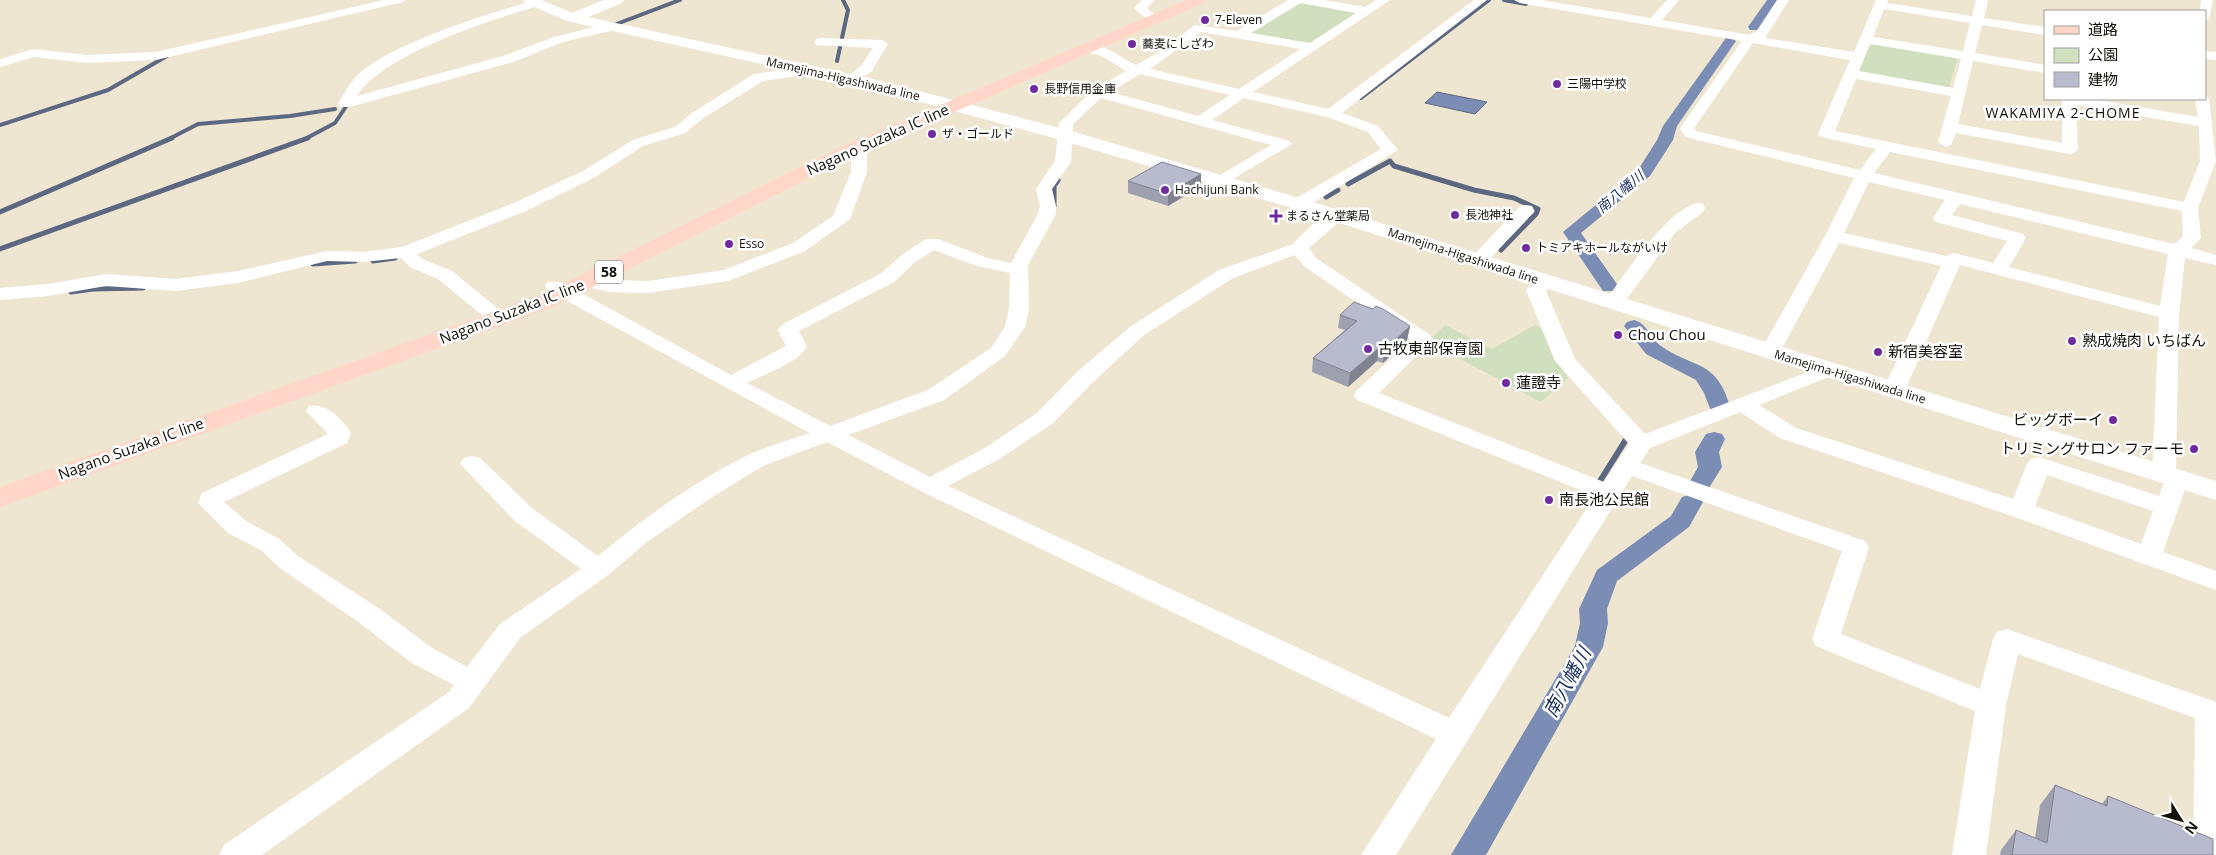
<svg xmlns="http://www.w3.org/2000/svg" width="2216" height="855" viewBox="0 0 2216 855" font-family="'Open Sans','Noto Sans JP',sans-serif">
<rect width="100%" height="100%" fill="#efe6d2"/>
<g fill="#d0e0be">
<polygon points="1305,1 1359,12 1312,44 1251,33"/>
<polygon points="1872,42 1958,57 1948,90 1856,74"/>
<polygon points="1445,325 1492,349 1535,325 1541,328 1568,378 1541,402 1428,342"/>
</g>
<polygon fill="#7b8db4" stroke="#5c6781" points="1437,92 1487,102 1475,114 1425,103"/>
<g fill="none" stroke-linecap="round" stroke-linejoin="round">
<g stroke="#5c6781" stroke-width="4">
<polyline points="1504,0 1526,4"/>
<polyline points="614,25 680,0"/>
<polyline points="837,61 848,10 843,0"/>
<polyline points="1361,98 1489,0"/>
<polyline points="0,125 108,90 167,56"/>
<polyline points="169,139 198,124 290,116 335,109"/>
<polyline points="305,139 335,123 347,105"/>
</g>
<g stroke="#5c6781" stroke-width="5">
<polyline points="1348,184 1390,161 1394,166 1474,190 1514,198 1538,209 1536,214 1501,250"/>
<polyline points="1326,197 1338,190"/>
<polyline points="1054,206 1054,186 1058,180"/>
<polyline points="0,212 172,138"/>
<polyline points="0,249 308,138"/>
<polyline points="373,261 395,258"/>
<polyline points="313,264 355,261"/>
<polyline points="71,292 93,289 143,288"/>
</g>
<polyline stroke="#5c6781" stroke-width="6" points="1600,481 1627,438 1624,434"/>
<g fill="#7b8db4" fill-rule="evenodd">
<polygon points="1767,0 1779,0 1758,30 1750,30 1748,27"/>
<polygon points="1730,37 1736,41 1677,126 1673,140 1650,176 1581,233 1619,287 1617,291 1603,291 1563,232 1638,170 1657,140 1663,126 1726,38"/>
<path d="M1634,320C1647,323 1650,338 1661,346C1694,369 1716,359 1730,406L1727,411L1719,413L1711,411L1704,393L1696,380L1646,354L1624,326L1627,322Z"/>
<polygon points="1714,432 1722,434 1725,439 1719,452 1722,467 1709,488 1701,490 1693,488 1689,483 1698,467 1695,452 1706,434"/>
<polygon points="1691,494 1700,497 1703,502 1689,527 1617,581 1607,609 1608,623 1603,647 1486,855 1451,855 1575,646 1580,623 1579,609 1597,570 1671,516 1682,497"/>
</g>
<g fill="#fff" fill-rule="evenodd">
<polygon points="384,0 405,0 403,2 156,60 87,63 34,57 0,67 0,59 33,49 87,55 156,52"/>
<polygon points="1142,0 1155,0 1147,8 1154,14 1152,17 1144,17 1134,8"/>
<path d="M1288,0H1324L1365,7L1376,0H1390L1253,92L1328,109L1474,0H1487L1342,113L1378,126L1398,150L1305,208H1293L1291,204L1293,200L1381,149L1368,132L1327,117L1244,98L1212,120L1289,141L1292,144L1221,186L1215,184L1213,181L1215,178L1271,145L1101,98L1073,124L1071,162L1052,189L1056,206V214L1028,265L1029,308L1025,327L1005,356L944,400L848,435L930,477L985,448L1037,413L1077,372L1130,327L1219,270L1293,244L1315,222L1335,211L1341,212L1344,216L1341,220L1309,248L1316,258L1430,335L1433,339L1379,393L1604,482L1629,444L1555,361L1526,290C1533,281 1540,275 1552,278L1554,282L1546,291L1575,359L1645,434L1829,364L1836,366L1840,370L1836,374L1759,405L1796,428L2013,499L2027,464L2031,459L2039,457L2159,496L2164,482L2156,480L2152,475L2159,317L1960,265L1905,390L1902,395L1894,396L1886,395L1883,390L1941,266L1839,243L1780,352L1777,356L1770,358L1763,356L1760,352L1825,236L1854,178L1685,137L1680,128L1742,41L1520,3L1514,0H1541L1651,18L1667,0H1679L1662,20L1749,35L1756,32L1777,0H1789L1765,38L1854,52L1876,0H1888L1887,3L1972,16L1976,0H1988L1984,18L2045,27V35L1982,25L1975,53L2045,65V73L1973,61L1958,124L2062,143V99H2092L2198,117L2195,99H2205V95L2209,99L2216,161L2198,208L2201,238L2191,248L2216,255V265L2185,258L2179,314L2176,471L2185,473L2189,478L2163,552L2216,571V590L2012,516L1780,438L1740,412L1650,448L1640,463L1865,541L1869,547L1841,634L1980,689L1993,639L1997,632L2007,629L2216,702V855H2193L2195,718L2018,654L2006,705L1986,855H1952L1975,711L1816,646L1812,639L1842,551L1632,476L1396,855H1361L1436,739L923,492L827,442L765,465L712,497L647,542L608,575L520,638L469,708L262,855H219L224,845L449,692L454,685L412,663L357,621L280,568L261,550L228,533L198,503L202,493L328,434L306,411L309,406C326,402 342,419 351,433L347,443L224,502L246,521L279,539L298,556L377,607L432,648L467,667L500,624L581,569L515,521L464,468L460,463L464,458L472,456L480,458L533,509L598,556C644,518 695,481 748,455C768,446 790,440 810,433L547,290L545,286L547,282H561L731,375L786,346L778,330L783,324L880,274L903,254L926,239H938L988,258L1011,263L1038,214L1040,206L1036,189L1055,161L1059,123L1093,90L1126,71L1102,56L1081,51L1080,48L1081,45C1102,40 1120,58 1136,65L1157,53L1195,25L1237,31ZM1300,3L1356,13L1310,43L1251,33ZM1884,9L1970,23L1963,51L1873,37ZM1201,32L1300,49L1239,89L1150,69ZM1753,43L1850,60L1818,134L1821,137L1876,149L1860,170L1696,131L1694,128ZM1870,44L1961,59L1953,88L1859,71ZM1140,74L1230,95L1198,116L1110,92ZM1856,79L1951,96L1938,142L1946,147L1951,145L1956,133L2070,154L2075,152L2078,149L2076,105L2199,126L2200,161L2184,202L1835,131ZM1890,152L2182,211L2183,237L2174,244L1874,173ZM1869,182L1945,200L1933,218L1936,222L2007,241L1993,263L1954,253L1946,256L1844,233ZM1960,204L2168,254L2160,306L2009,267L2026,238L2023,234L1952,215ZM934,250L977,266L1010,273L1009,308L1005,327L991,348L928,390L830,426L747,383C766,373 795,365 807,347L799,331L894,282L915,262ZM1295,255L1304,266L1411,340L1357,390L1354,395L1357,400L1595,496L1449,718L948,486L1001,458L1053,423L1093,382L1144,335L1233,278ZM2047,475L2153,511L2141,544L2035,506Z"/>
<polygon points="2201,0 2213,0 2209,19 2205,20 2205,11 2200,11"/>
<path d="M533,1H541L543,3L541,5C491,20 385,53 357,96L503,56L554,37L611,23L617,27L615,30L563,42L513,62L350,107H340L338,104C343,96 348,86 355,78C384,46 489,13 533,1Z"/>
<polygon points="820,38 882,40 888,44 871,72 851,83 844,79 861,66 873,48 816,45 814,42 816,39"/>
<polygon points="2205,51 2216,52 2216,60 2205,59"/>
<polygon points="810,66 815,67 817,70 815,73 763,81 702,119 685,133 643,146 595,177 526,211 417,254 422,259 452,271 496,307 499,311 496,315 482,315 438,279 410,267 401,258 363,262 327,261 238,283 175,291 106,286 48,296 0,300 0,288 48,284 106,274 175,279 238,271 327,251 363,252 402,247 514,203 583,171 633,140 675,127 692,113 754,74"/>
<polygon points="859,142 867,147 867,172 850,219 805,251 728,281 648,293 610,292 582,286 580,282 582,278 589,276 610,280 648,281 724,270 793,243 833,216 851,172 851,147"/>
<path d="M1697,203L1703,204L1705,208L1703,212L1675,233L1621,307H1607L1604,303C1623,276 1666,211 1697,203Z"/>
<polygon points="1526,205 1532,206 1534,210 1532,214 1484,265 1472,265 1469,261 1472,257 1520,206"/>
</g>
<polygon fill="#fff" fill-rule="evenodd" points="523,0 542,0 572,13 604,0 624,0 622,3 588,17 873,79 1071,131 1306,200 2216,481 2216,500 1292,208 1057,139 870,88 567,21 525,3"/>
<polygon fill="#ffd6c7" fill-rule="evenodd" points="1187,0 1206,0 1204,3 851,157 557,305 0,507 0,487 541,295 837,149"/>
</g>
<g fill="#9ea0b0">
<polygon points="1128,181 1201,186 1168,206 1128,193"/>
<polygon points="1373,309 1410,326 1407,340 1383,363 1377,361 1348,387 1312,372 1313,358 1345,330 1338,328 1340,315"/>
<polygon points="2055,785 2102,804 2108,796 2213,855 2000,855 2001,850 2016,830 2035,838 2040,805"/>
</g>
<g fill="#818290">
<polygon points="1201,174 1201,186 1168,206 1168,194"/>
<polygon points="1410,326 1407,340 1383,363 1385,350"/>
<polygon points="1379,348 1377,361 1348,387 1350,373"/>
</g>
<g fill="#b8bacd" stroke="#818290">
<polygon points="1162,162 1201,174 1168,194 1128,181"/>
<polygon points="1354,302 1373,309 1376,306 1383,309 1410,326 1385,350 1379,348 1350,373 1313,358 1357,321 1340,315"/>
<polygon points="2055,785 2107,806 2108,796 2213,839 2213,855 2012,855 2016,830 2047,843"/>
</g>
<g fill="#722b9f" stroke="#fff" stroke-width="2">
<circle cx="1205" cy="20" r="5"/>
<circle cx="1132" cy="44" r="5"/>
<circle cx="1557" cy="84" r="5"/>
<circle cx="1034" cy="89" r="5"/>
<circle cx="932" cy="134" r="5"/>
<circle cx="1165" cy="190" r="5"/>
<circle cx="1455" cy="215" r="5"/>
<path d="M1273.5 208.5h5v5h5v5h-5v5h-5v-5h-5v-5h5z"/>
<circle cx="729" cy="244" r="5"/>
<circle cx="1526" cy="248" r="5"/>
<circle cx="1618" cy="335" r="5"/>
<circle cx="2072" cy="341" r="5"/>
<circle cx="1368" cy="349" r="5"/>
<circle cx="1878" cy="352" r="5"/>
<circle cx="1506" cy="383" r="5"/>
<circle cx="2113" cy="420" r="5"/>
<circle cx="2194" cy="449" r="5"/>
<circle cx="1549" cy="500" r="5"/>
</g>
<g text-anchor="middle" stroke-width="5" stroke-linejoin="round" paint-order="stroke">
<g font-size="12" fill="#120f09" stroke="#fff" text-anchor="start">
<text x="1215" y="24">7-Eleven</text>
<text x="1142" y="48">蕎麦にしざわ</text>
<text x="1567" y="88">三陽中学校</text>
<text x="1044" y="93">長野信用金庫</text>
<text x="942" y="138">ザ・ゴールド</text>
<text x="1175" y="194">Hachijuni Bank</text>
<text x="1465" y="219">長池神社</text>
<text x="1286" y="220">まるさん堂薬局</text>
<text x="739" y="248">Esso</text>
<text x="1536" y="252">トミアキホールながいけ</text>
</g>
<g font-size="12" fill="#120f09" stroke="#fff">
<text transform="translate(843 79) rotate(13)" y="4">Mamejima-Higashiwada line</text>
<text transform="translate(1463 256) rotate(18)" y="4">Mamejima-Higashiwada line</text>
<text transform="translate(1850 377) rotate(17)" y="4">Mamejima-Higashiwada line</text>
</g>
<g font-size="14" letter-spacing="1" fill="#120f09" stroke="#fff">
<text x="2063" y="118">WAKAMIYA 2-CHOME</text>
</g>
<g font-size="14" font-style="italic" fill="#192d5e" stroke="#fff">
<text transform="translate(1620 192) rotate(-40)" y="5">南八幡川</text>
</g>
<rect fill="#fff" stroke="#595753" stroke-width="1" x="595" y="260.5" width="28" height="23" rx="4"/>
<g font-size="14" font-weight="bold" fill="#120f09">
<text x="609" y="277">58</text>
</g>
<g font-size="15" fill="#120f09" stroke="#fff">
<text transform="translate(878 140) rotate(-24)" y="5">Nagano Suzaka IC line</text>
<text transform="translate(512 312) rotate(-21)" y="5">Nagano Suzaka IC line</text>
<text transform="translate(131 449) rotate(-20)" y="5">Nagano Suzaka IC line</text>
</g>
<g font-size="15" fill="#120f09" stroke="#fff" text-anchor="start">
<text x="1628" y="340">Chou Chou</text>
<text x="2082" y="346">熟成焼肉 いちばん</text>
<text x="1378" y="354">古牧東部保育園</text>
<text x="1888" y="357">新宿美容室</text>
<text x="1516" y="388">蓮證寺</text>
<text x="2103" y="425" text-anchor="end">ビッグボーイ</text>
<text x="2184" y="454" text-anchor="end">トリミングサロン ファーモ</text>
<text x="1559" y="505">南長池公民館</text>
</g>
<g font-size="19" font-style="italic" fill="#192d5e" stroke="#fff">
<text transform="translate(1567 682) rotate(-61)" y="7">南八幡川</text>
</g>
</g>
<rect x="2044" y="10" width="162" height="90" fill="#ffffff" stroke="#a09f9d"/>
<rect x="2054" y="26" width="25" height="8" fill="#ffd6c7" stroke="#a09f9d"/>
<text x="2088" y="35" font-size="15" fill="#120f09">道路</text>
<rect x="2054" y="48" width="25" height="15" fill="#d0e0be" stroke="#a09f9d"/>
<text x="2088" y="60" font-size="15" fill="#120f09">公園</text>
<rect x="2054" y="72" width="25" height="15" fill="#b8bacd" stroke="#a09f9d"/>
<text x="2088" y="85" font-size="15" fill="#120f09">建物</text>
<g transform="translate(2181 820) rotate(127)" stroke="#ffffff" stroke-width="4" paint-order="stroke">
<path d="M0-4L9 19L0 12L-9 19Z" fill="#120f09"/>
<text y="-8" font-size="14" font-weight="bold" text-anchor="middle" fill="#120f09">N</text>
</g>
</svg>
